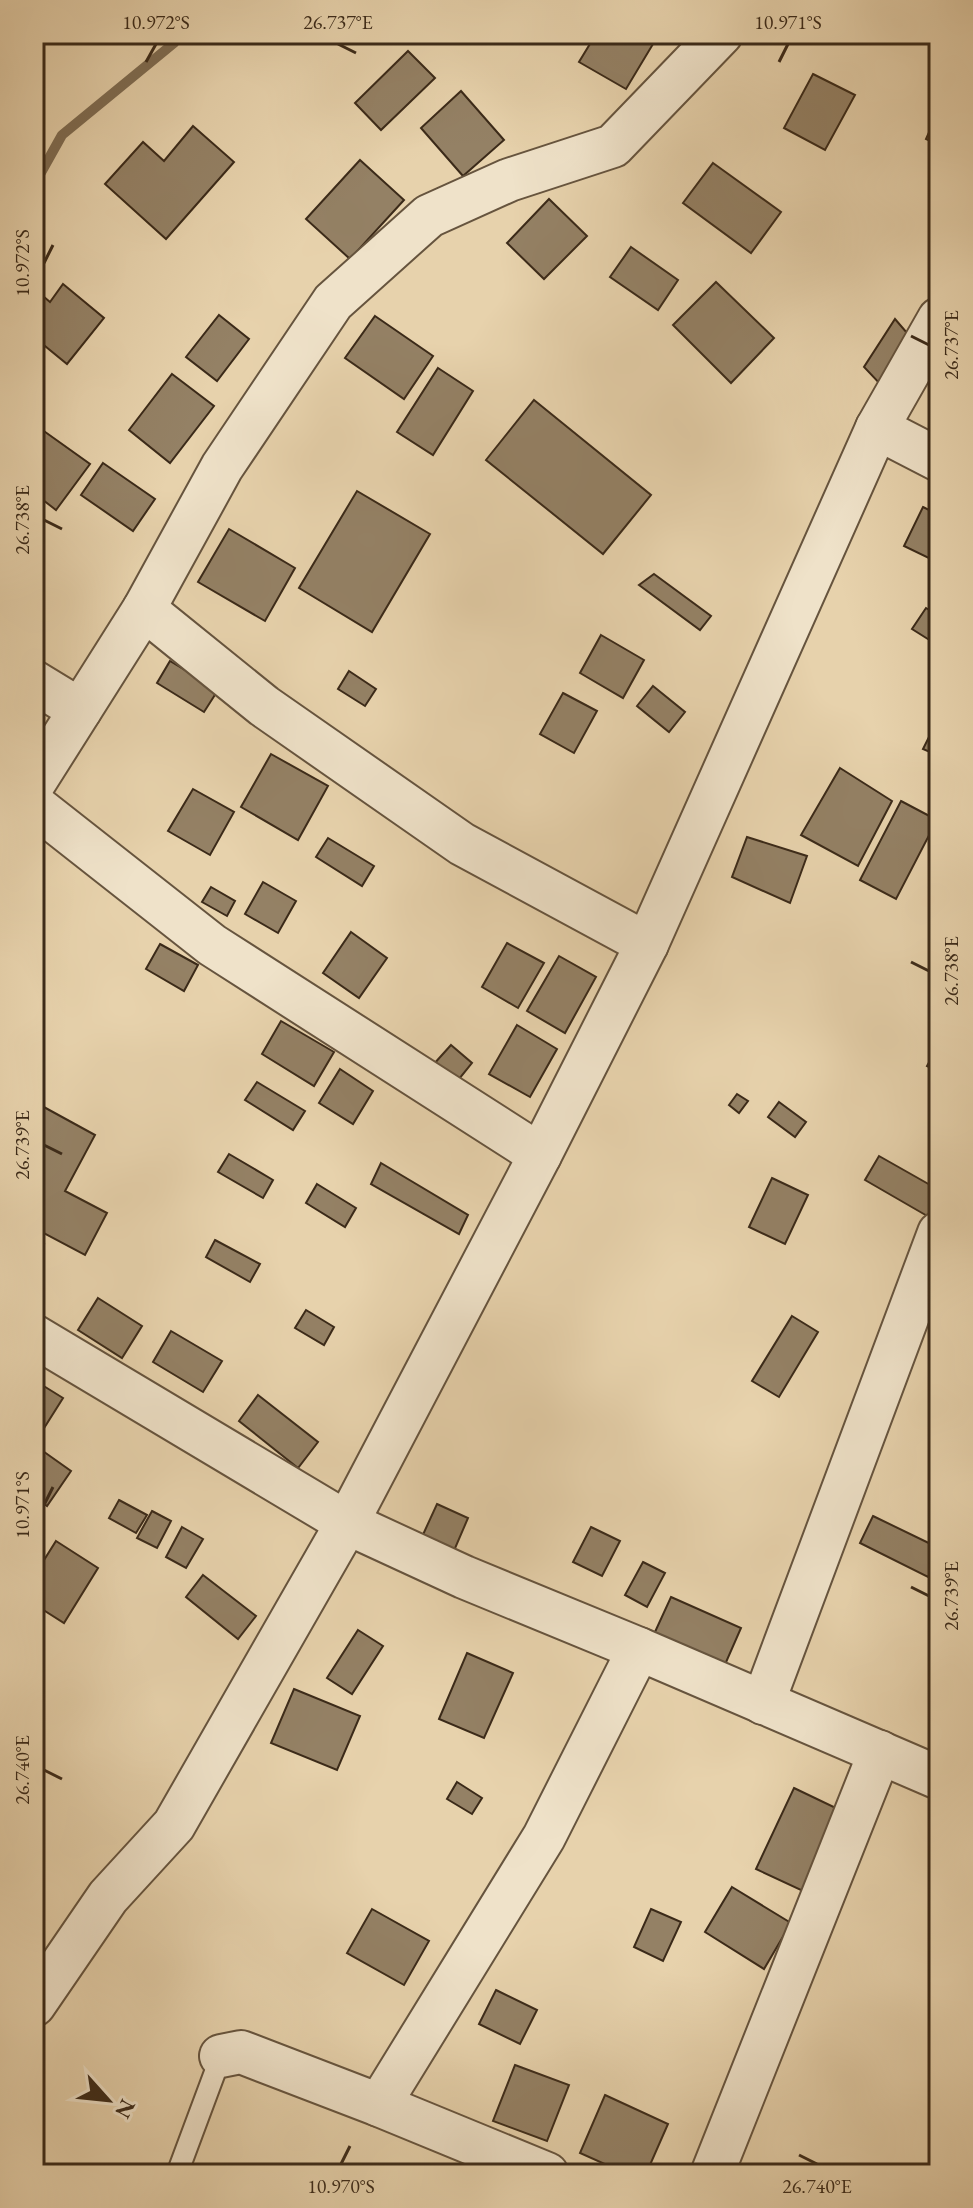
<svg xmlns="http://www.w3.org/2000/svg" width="973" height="2208" viewBox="0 0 973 2208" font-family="'EB Garamond',serif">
<rect width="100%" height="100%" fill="#e7d2ac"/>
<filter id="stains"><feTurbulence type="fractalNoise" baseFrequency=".0025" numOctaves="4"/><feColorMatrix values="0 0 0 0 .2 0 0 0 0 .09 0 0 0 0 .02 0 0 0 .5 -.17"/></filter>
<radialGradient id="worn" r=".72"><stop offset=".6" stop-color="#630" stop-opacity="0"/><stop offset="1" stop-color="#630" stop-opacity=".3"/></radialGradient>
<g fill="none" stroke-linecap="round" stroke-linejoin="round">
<polyline stroke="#7f6d53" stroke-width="10" points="34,185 62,135 174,43 181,34"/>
</g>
<g fill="#948165" stroke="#3b2a19" stroke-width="2">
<polygon points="596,34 659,34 626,89 579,62"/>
<polygon points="408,51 435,78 381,130 355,103"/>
<polygon points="813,74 855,95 825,150 784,128"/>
<polygon points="461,91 504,140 463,176 421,128"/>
<polygon points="939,110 939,145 926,139"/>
<polygon points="193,126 234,162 166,239 105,184 143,142 164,161"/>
<polygon points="360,160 404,200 350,259 306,219"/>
<polygon points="713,163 781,212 751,253 683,203"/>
<polygon points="549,199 587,236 544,279 507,243"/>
<polygon points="631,247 678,280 658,310 610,277"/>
<polygon points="716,282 774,338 731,383 673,325"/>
<polygon points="63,284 104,318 67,364 34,337 34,292 36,290 50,302"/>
<polygon points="219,315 249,339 217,381 186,357"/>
<polygon points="375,316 433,356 404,399 345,358"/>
<polygon points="895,319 914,341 882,386 864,367"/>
<polygon points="438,368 473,391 433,455 397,432"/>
<polygon points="172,374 214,406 170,463 129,430"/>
<polygon points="534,400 651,495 603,554 486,460"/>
<polygon points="34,424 90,464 56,510 34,493"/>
<polygon points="103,463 155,499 133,531 81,495"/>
<polygon points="357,491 430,534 372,632 299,588"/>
<polygon points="923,507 939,515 939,563 904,546"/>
<polygon points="229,529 295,568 265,621 198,582"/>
<polygon points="654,574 711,616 700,630 639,585"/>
<polygon points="926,608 939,616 939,646 912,629"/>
<polygon points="601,635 644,660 623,698 580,673"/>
<polygon points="170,661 218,690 204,712 157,683"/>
<polygon points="349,671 376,689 365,706 338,689"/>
<polygon points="653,686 685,712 669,732 637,706"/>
<polygon points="563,693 597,711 574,753 540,734"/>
<polygon points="939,717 939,756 923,749"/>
<polygon points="271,754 328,786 298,840 241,807"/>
<polygon points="840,768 892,801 858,866 801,835"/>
<polygon points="193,789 234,812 210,855 168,831"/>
<polygon points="901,801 937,820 896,899 860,880"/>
<polygon points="747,837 807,856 790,903 732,877"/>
<polygon points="328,838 374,866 362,886 316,857"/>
<polygon points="263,882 296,901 278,933 245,914"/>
<polygon points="211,887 235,901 227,916 202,902"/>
<polygon points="351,932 387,958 359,998 323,973"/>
<polygon points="507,943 544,963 518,1008 482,987"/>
<polygon points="160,944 198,965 184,991 146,969"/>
<polygon points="559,956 596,977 565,1033 527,1011"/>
<polygon points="281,1021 334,1052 314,1086 262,1054"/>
<polygon points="517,1025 557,1049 530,1097 489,1074"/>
<polygon points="939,1044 939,1072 927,1066"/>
<polygon points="451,1045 472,1063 455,1084 433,1065"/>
<polygon points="340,1069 373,1091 353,1124 319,1103"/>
<polygon points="257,1082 305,1111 293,1130 245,1100"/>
<polygon points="737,1094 748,1101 739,1113 729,1105"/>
<polygon points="779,1102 806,1122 795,1137 768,1117"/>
<polygon points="42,1106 95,1135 65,1191 107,1213 85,1255 34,1228 34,1122"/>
<polygon points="229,1154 273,1180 263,1198 218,1172"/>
<polygon points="879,1156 939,1190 939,1200 929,1217 865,1180"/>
<polygon points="381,1163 468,1215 459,1234 371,1184"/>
<polygon points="772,1178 808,1195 785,1244 749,1227"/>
<polygon points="317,1184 356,1208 345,1227 306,1203"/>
<polygon points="34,1237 44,1244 34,1260"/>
<polygon points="215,1240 260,1264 250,1282 206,1257"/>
<polygon points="98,1298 142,1326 122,1358 78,1330"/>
<polygon points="306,1310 334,1327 324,1345 295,1328"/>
<polygon points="792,1316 818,1332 779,1397 752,1381"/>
<polygon points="171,1331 222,1361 203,1392 153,1362"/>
<polygon points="34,1380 63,1398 34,1444"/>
<polygon points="258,1395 318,1442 298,1468 239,1421"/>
<polygon points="40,1449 71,1471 47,1506 34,1496 34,1457"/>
<polygon points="119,1500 147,1515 136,1533 109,1518"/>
<polygon points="437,1504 468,1518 453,1553 421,1539"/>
<polygon points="152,1511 171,1521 157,1548 137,1538"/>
<polygon points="873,1516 939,1548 939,1555 928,1577 860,1543"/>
<polygon points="182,1527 203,1539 186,1568 166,1557"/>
<polygon points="591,1527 620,1541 602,1576 573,1562"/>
<polygon points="56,1541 98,1568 64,1623 34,1604 34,1576"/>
<polygon points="643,1562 665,1573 647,1607 625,1595"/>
<polygon points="203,1575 256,1616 238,1639 186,1597"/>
<polygon points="671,1597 741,1628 720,1676 649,1645"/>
<polygon points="358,1630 383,1646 352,1694 327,1678"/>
<polygon points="467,1653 513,1673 484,1738 439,1719"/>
<polygon points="294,1689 360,1716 337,1770 271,1743"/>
<polygon points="457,1782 482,1798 472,1814 447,1799"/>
<polygon points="794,1788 840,1810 803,1891 756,1869"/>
<polygon points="732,1887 791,1923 764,1969 705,1932"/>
<polygon points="372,1909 429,1941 404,1985 347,1953"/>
<polygon points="651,1909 681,1922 663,1961 634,1947"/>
<polygon points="496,1990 537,2010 520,2044 479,2024"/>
<polygon points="515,2065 569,2085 547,2141 493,2121"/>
<polygon points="605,2095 668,2124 646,2174 627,2174 580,2153"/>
</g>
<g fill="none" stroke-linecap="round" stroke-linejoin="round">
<g stroke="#66543e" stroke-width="24">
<polyline id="service" points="177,2174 221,2056"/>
</g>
<g stroke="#66543e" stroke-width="46">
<g id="minor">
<polyline points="877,428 939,460"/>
<polyline points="144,609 264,706 462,844 647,944"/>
<polyline points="34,682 80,710"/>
<polyline points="34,783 144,609 222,467 333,302 429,216 509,180 613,146 721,34"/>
<polyline points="34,805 212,945 540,1155"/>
<polyline points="34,1336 347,1523 464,1577 639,1649"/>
<polyline points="763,1703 939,1233"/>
<polyline points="34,2005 108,1897 174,1825 347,1523 540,1155 647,944 877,428 939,319"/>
<polyline points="221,2056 241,2052 379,2105 544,1837 639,1649 939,1778"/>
<polyline points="379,2105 547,2174"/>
<polyline points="712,2174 880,1752"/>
</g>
</g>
<use href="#service" stroke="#efe2c9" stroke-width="20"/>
<use href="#minor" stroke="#efe2c9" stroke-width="42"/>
</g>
<path fill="none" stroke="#3b2a19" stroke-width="3" d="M338,44L356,53M146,62L156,44M779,62L788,44M44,263L53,245M911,336L929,345M44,520L62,529M911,962L929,971M44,1145L62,1154M44,1505L53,1487M911,1587L929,1596M44,1770L62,1779M799,2155L817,2164M341,2164L350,2146"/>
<rect width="973" height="2208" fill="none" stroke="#e7d2ac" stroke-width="88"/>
<g transform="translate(108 2100) rotate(117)" stroke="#efe2c9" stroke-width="6" paint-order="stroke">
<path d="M0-6L14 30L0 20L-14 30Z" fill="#3b2a19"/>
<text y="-12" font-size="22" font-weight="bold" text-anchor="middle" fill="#3b2a19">N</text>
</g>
<rect x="44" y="44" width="885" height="2120" fill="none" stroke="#3b2a19" stroke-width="3"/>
<g font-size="20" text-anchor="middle" fill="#3b2a19">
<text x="156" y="29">10.972°S</text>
<text x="338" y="29">26.737°E</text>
<text x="788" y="29">10.971°S</text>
<text transform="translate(22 263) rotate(-90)" y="7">10.972°S</text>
<text transform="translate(951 345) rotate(-90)" y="7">26.737°E</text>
<text transform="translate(22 520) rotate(-90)" y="7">26.738°E</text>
<text transform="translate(951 971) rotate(-90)" y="7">26.738°E</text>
<text transform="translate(22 1145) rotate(-90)" y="7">26.739°E</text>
<text transform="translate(22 1505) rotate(-90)" y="7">10.971°S</text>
<text transform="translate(951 1596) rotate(-90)" y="7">26.739°E</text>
<text transform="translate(22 1770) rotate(-90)" y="7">26.740°E</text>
<text x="341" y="2193">10.970°S</text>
<text x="817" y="2193">26.740°E</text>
</g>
<rect width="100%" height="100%" filter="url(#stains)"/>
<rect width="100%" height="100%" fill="url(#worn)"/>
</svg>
